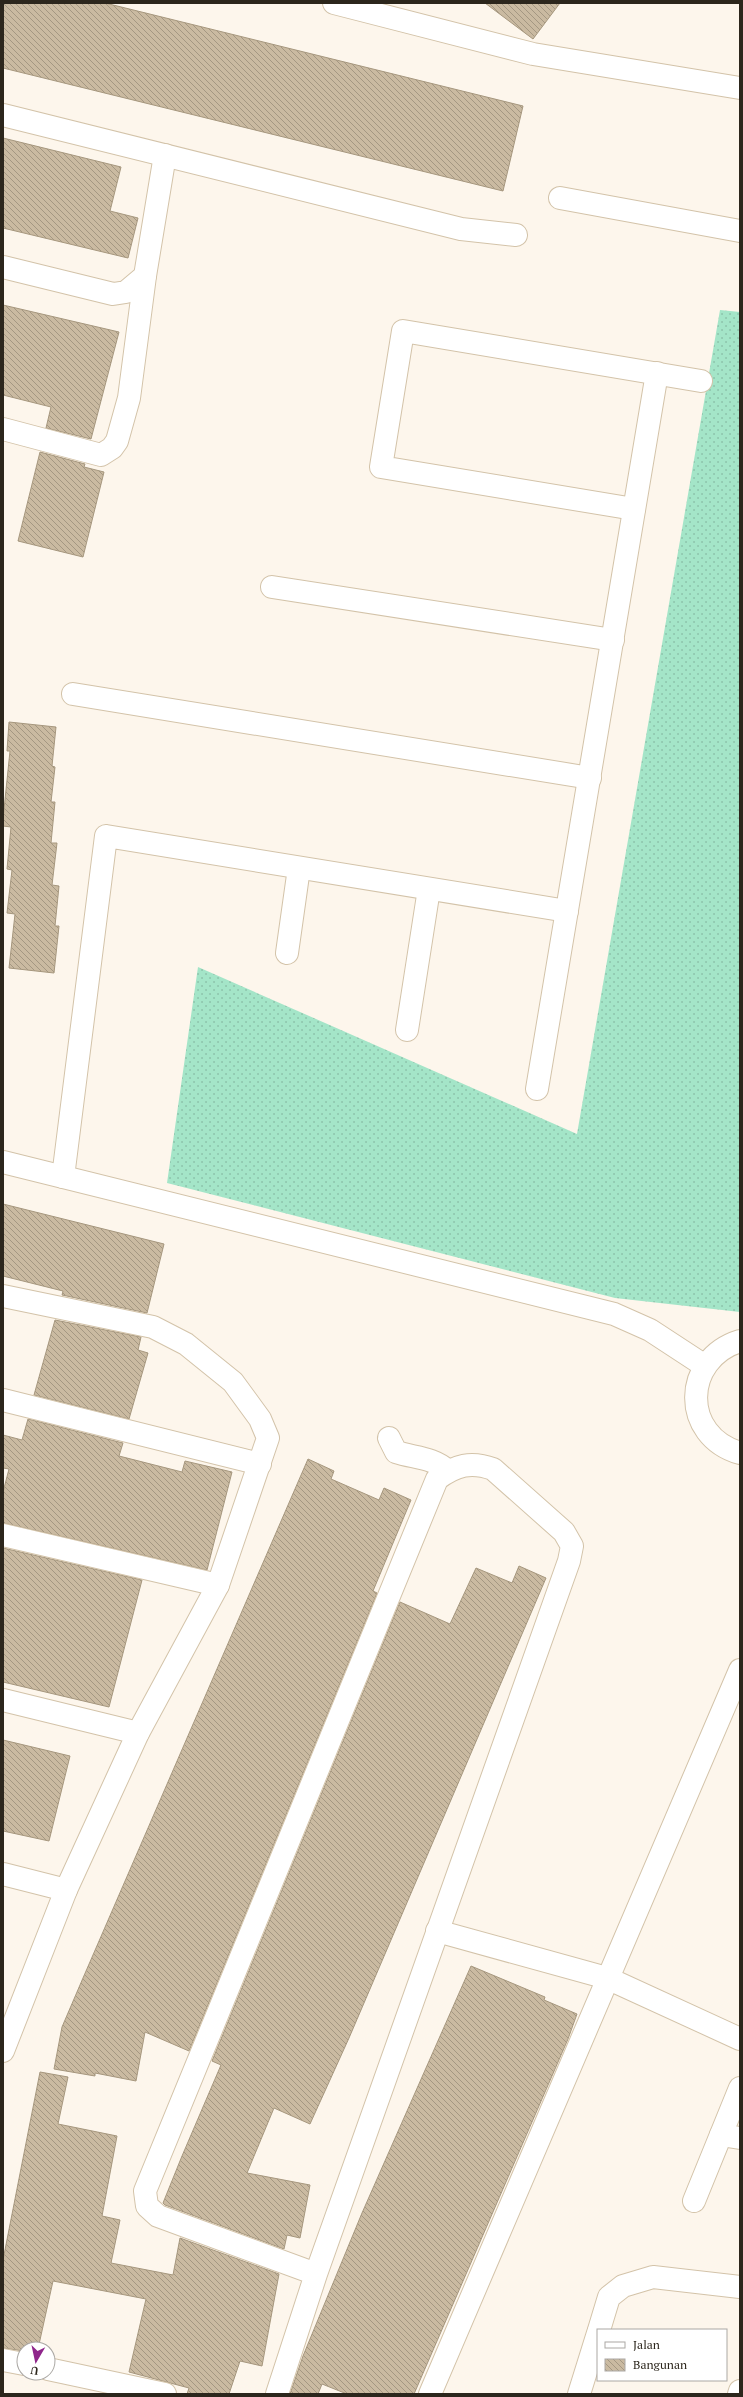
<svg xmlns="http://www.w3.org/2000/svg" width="743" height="2397" viewBox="0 0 743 2397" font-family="'PT Serif',serif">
<defs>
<pattern id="grass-dots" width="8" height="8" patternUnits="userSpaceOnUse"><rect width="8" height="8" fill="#a4e5c8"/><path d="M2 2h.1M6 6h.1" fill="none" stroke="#8dc4ab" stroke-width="1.8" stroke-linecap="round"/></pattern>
<pattern id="building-back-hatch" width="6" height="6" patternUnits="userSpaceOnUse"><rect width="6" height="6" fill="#cabaa1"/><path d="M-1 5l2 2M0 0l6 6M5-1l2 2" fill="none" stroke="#a49782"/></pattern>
</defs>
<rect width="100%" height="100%" fill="#fdf6ec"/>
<polygon fill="url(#grass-dots)" points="720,310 740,312 740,1312 615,1298 167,1183 198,967 577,1134"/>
<g fill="url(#building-back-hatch)" stroke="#a6977e">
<polygon points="3,3 105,3 523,106 503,191 3,68"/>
<polygon points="485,3 560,3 533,39"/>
<polygon points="3,138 121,167 110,211 138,218 128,258 3,228"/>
<polygon points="3,305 119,332 91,439 46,428 51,407 3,395"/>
<polygon points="40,452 85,464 84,467 104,472 83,557 18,541"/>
<polygon points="9,722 56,727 52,766 55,767 51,802 55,802 51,843 57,843 52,885 59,886 55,926 59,926 54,973 9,968 15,914 7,913 12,870 7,869 11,827 3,826 3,819 10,751 7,751"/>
<polygon points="3,1204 164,1244 147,1313 62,1295 63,1291 3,1276"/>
<polygon points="55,1320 141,1337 138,1350 148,1353 129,1419 34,1395"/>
<polygon points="28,1419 123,1443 119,1456 182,1472 185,1461 232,1472 207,1570 3,1523 3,1492 9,1469 3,1468 3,1435 22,1440"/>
<polygon points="308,1459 334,1471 331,1479 379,1500 384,1488 411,1500 373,1591 377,1593 189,2051 145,2032 136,2081 95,2073 95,2076 54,2069 62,2027 83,1978"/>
<polygon points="3,1548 142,1580 109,1707 3,1682"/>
<polygon points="519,1566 546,1578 349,2038 310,2124 274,2108 247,2173 310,2185 300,2238 287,2235 284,2249 165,2205 163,2203 182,2156 221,2065 212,2061 400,1602 450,1624 476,1568 512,1583"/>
<polygon points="3,1740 70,1756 49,1841 3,1831"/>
<polygon points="471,1966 545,1997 544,2000 577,2014 568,2039 414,2394 347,2394 322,2384 318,2394 290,2394 303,2356 362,2213"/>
<polygon points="40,2072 68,2077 58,2124 117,2136 102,2216 120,2220 111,2263 173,2275 180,2238 279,2274 262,2366 240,2361 229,2394 187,2394 189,2388 129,2372 146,2299 53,2281 38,2349 24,2349 24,2351 3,2348 3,2260"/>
</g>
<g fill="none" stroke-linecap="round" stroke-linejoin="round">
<g stroke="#d3c3a9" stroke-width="24">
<g id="street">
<polyline points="334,3 533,54 740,88"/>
<polyline points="3,115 461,229 516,235"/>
<polyline points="560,198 740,231"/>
<polyline points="3,267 113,294 126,292 145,276 165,155"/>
<polyline points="3,429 101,455 112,448 117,441 129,398 145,276"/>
<polyline points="634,509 381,467 403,331 701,381"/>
<polyline points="272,587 613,640"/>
<polyline points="73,694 590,778"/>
<polyline points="287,953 299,868"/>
<polyline points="407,1030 429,889"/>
<polyline points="537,1089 657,373"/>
<polyline points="3,1162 614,1314 650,1330 705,1366"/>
<polyline points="63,1177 106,836 567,911"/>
<polyline points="3,1296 153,1327 186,1344 233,1382 260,1419 268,1438 218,1585 138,1733 66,1890 3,2051"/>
<path d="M740,1341C682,1359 681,1436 740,1453"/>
<polyline points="3,1400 260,1464"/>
<path d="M389,1438L396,1452C414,1458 433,1457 448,1471"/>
<polyline points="3,1535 218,1585"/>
<polyline points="3,1700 138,1733"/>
<polyline points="3,1874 66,1890"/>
<polyline points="437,1931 607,1978 740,2039"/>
<polyline points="721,2135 740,2138"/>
<polyline points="694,2201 740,2088"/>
<polyline points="599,2330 609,2297 623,2286 653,2277 740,2287"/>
<polyline points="3,2360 24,2364"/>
<polyline points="48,2369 165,2394"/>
<path d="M277,2394L316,2274L569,1561L572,1546L564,1532L493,1469C471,1461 456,1465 437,1479L145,2191L147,2206L158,2216L316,2274"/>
<polyline points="430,2394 740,1670"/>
<polyline points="579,2394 598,2333"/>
<polyline points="739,2394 740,2391"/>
</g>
</g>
<use href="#street" stroke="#fff" stroke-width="22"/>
</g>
<rect width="743" height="2397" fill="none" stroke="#2c261c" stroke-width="8"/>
<rect x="597" y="2329" width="130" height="52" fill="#ffffff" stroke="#aba8a4"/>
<rect x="605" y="2342" width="20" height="6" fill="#ffffff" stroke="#aba8a4"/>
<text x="633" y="2349" font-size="12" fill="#2c261c">Jalan</text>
<rect x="605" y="2359" width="20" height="12" fill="url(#building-back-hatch)" stroke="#aba8a4"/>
<text x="633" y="2369" font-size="12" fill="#2c261c">Bangunan</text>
<g transform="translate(36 2361) rotate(189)"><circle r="19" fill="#ffffff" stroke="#aba8a4"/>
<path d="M0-3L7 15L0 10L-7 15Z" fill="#8f268b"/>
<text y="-6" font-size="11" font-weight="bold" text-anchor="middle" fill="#2c261c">U</text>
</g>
</svg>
